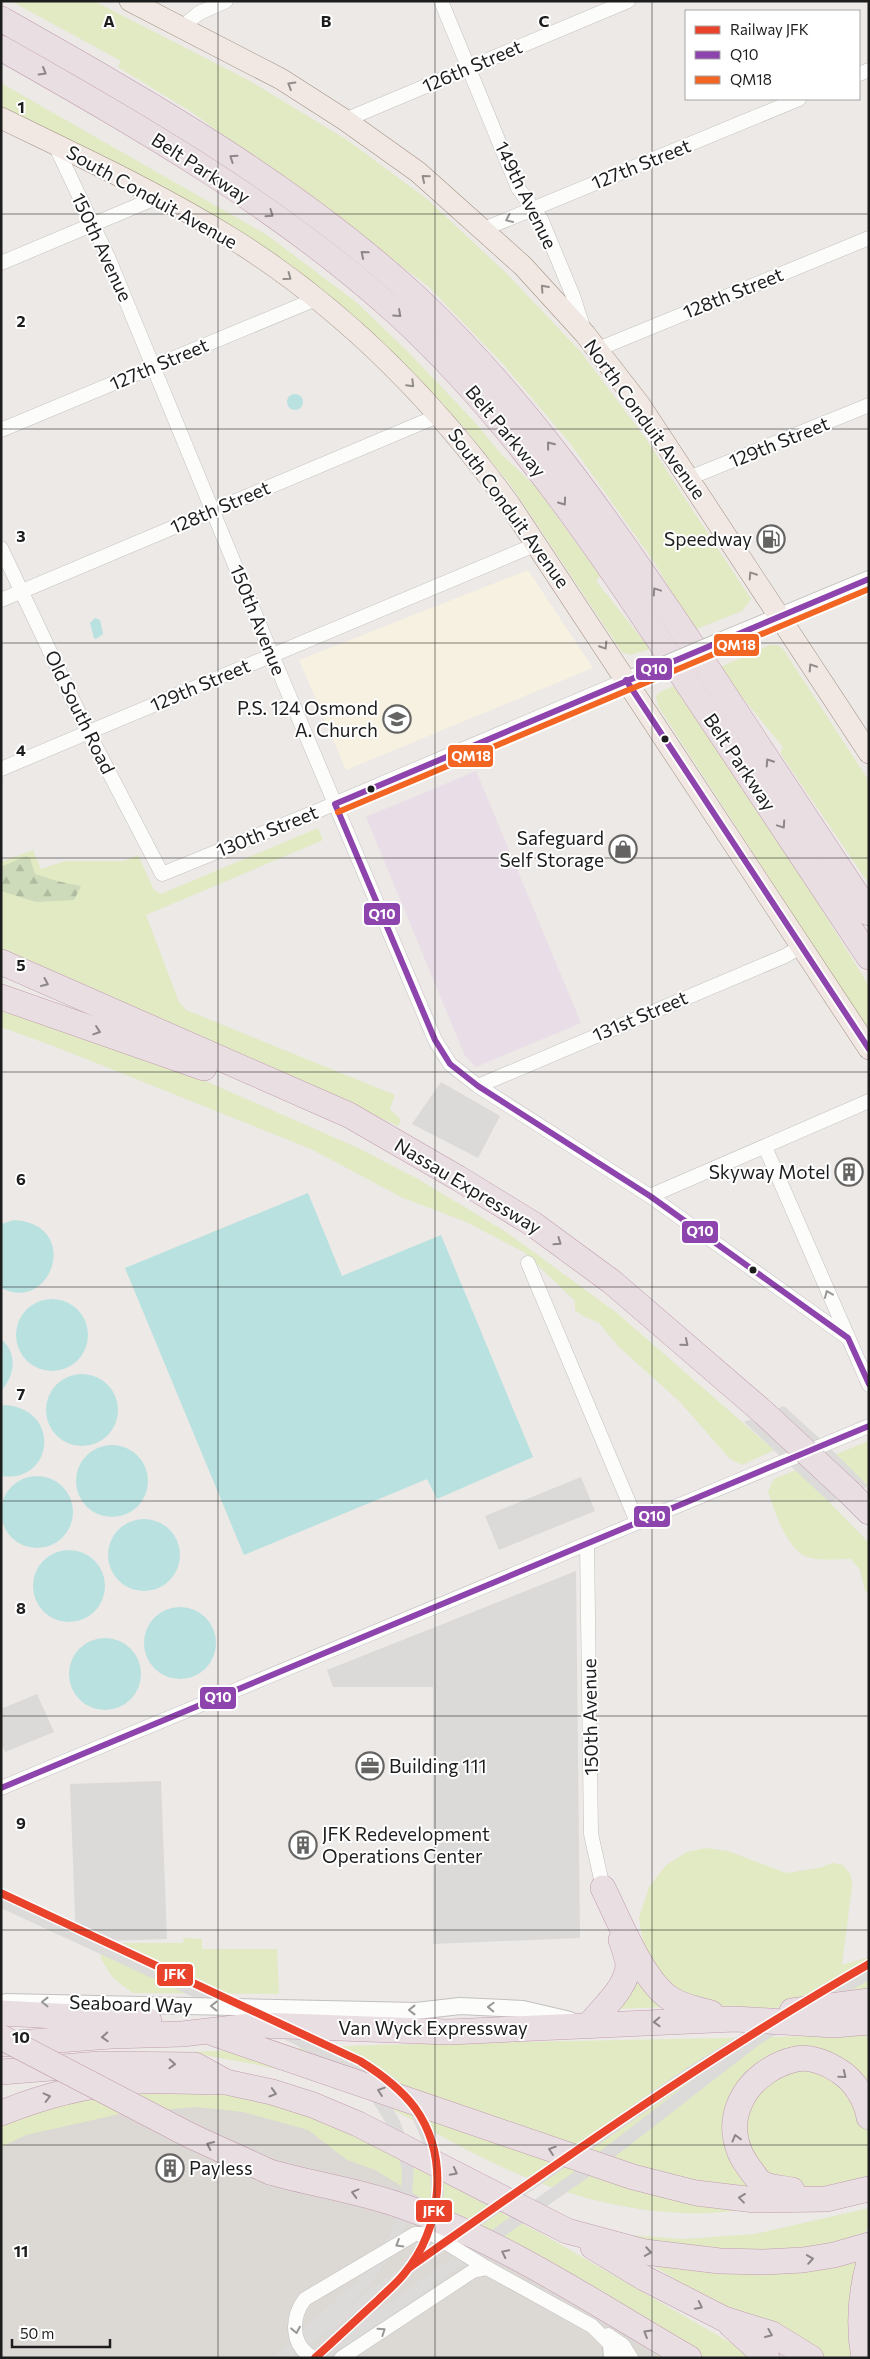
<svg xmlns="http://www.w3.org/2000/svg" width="870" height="2359" viewBox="0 0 870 2359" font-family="Commissioner,sans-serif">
<defs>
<pattern id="forest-firs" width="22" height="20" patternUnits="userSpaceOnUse" patternTransform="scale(1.25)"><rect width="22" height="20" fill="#cddbba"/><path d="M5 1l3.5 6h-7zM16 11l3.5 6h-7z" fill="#b0bc9f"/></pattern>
</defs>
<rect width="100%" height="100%" fill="#ece9e6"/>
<polygon fill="#e9dde7" points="476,771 581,1023 476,1067 465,1056 366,817"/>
<polygon fill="#f6f1e0" points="528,570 593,668 346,770 299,660"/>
<polygon fill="#dcd8d4" points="195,2104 245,2109 310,2129 709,2358 1,2358 1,2144 26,2132 125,2109"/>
<g fill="#e1eac3">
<polygon points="11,1 94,1 250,81 347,140 427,199 506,273 580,351 646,439 751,599 742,611 694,630 654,562 570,443 502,363 428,286 193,113 118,67 121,61"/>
<polygon points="1,83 267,235 356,302 408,352 472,419 501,454 535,486 600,576 596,581 650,649 630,655 622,652 512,487 463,426 402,360 350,315 1,108"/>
<polygon points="770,645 777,645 783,649 869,781 869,884 780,753 783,747 718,668"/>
<polygon points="674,686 817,902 869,986 869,1031 658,706 656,696 660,692"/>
<polygon points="318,828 323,840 146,915 179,1002 186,1010 395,1095 390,1109 401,1120 398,1126 1,950 1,862 33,850 41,869 65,861 125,861 138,855 154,890 161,894"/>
<polygon points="1,1010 178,1069 358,1148 416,1178 506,1232 617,1313 774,1450 742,1465 729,1458 680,1402 619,1347 599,1323 583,1316 575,1310 575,1301 524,1252 464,1221 403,1198 311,1149 56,1047 1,1027"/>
<path d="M869,1441V1486L829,1502L869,1543V1592L865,1591L860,1570L851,1559C838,1559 820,1561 807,1557C787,1550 774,1510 768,1491L774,1479Z"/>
<polygon points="706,1848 728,1851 786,1873 819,1868 833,1863 843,1865 851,1875 852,1886 842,1965 869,1957 869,1998 765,2009 696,2005 674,1995 645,1954 639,1918 649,1887 666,1865 687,1852"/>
<polygon points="184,1938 202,1939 202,1949 277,1949 279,1994 133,1993 113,1978 101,1959 100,1943 183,1943"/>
<polygon points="637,1969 665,2007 616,2009"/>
<path d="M869,2035V2180C808,2195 746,2216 683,2213C610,2210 542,2188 477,2155C441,2137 407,2115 370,2099C312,2073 248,2063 187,2052L375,2045Z"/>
<polygon points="202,2092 263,2100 320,2117 542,2234 757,2358 660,2358 641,2340 454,2218 375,2170 347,2160 308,2130 243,2112 196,2107 124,2113 26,2135 1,2147 1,2117 88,2094"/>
<polygon points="869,2208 869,2223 866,2231 855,2327 860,2358 822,2358 689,2288 601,2233 684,2239 755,2234"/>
</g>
<polygon fill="url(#forest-firs)" points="26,856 30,858 35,874 57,881 81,886 74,900 36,902 1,891 1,867"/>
<g fill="#dcdad9">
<polygon points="441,1082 500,1116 478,1158 412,1124"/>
<polygon points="581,1477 595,1511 499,1550 485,1516"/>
<polygon points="576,1571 580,1938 433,1944 433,1687 333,1687 327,1670"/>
<polygon points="37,1694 54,1732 5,1752 1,1744 1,1709"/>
<polygon points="161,1781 167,1939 76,1942 70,1784"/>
</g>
<g fill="#b8e1e0">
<circle cx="295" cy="402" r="8"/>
<polygon points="95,618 100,620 103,634 96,639 94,638 90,623"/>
<polygon points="308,1193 342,1276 441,1235 533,1457 437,1499 427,1479 244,1555 125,1268"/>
<path d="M14,1220C82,1224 52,1314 1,1288V1224Z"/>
<circle cx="52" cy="1335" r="36"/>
<path d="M1,1339C18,1353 15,1376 1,1391Z"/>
<circle cx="82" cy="1410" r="36"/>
<path d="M4,1405C62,1408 54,1484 1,1476V1406Z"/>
<circle cx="112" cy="1481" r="36"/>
<circle cx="37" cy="1512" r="36"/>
<circle cx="144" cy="1555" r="36"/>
<circle cx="69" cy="1586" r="36"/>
<circle cx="180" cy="1643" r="36"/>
<circle cx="105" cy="1674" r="36"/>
</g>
<g fill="#dcdbda" fill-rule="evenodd">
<polygon points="784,1406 829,1447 868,1486 829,1502 744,1422"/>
<path d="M1,1887L365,2058L397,2080L429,2121L442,2161L444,2194L430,2246L685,2069L770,2016L869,1960V1980L760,2044L590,2176L330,2358H305L358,2311L290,2358H271L366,2273L391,2232L401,2199L402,2171L394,2136L366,2091L340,2070L294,2044L1,1908ZM361,2070L386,2088L411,2114L429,2158L431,2191L425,2225L411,2256L400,2268L337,2314L368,2288L400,2243L412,2201L414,2162L400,2121L383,2092ZM696,2077L571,2174L373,2314L411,2274Z"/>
</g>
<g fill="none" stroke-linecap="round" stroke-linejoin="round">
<g stroke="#c3c1c0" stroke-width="15">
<g id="minor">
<polyline points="441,1 518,188 541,219 573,296 583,327"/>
<polyline points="182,27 199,13 226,1"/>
<polyline points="859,74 869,70"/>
<polyline points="345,120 628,1"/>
<polyline points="55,145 108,257 272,655 435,1040 450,1064 478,1086 650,1196 848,1338"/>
<polyline points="484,229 799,99"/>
<polyline points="1,263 158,197"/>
<polyline points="598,349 869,238"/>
<polyline points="1,430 316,299"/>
<polyline points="689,478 869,405"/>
<polyline points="1,548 88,732 162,874 315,812 626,680"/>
<polyline points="1,600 440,415"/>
<polyline points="1,769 537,544"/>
<polyline points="478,1086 785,956 802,946"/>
<polyline points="765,1147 869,1385"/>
<polyline points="650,1196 869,1101"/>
<polyline points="528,1263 637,1522"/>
<polyline points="587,1544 591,1834 603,1888"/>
<polyline points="1,1788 869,1426"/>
<polyline points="608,2335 623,2345 631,2358"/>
<path d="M314,2358C290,2346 291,2317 305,2299L415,2234H432L487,2268L592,2326L611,2345L617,2355"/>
<polyline points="341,2358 473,2271 487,2268"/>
</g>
</g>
<g stroke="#c3c1c0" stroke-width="18">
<g id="tertiary">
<polyline points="720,641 869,579"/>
<polyline points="626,680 661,666"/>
<polyline points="6,2002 416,2011 460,2006 523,2009 570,2020"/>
<polyline points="611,2345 612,2358"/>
</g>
</g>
<g stroke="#a29082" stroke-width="22">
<g id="primary">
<polyline points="130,1 281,79 345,120 418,172 523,266 585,334 640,405 869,753"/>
<path d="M1,118C79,156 159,193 233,239C343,308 434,400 510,505L869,1049"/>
</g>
</g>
<g stroke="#c29cb0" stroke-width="26">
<g id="motorway">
<path d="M1,19C146,101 295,185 418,299C526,401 611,524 694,648C752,736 810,825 869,913"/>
<path d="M1,48C140,127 281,207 400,316C515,422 602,554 688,684C748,775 808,866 869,957"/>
<polyline points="1,962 349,1115 458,1178 533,1224 612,1282 764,1413"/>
<polyline points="1,997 204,1068"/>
<polyline points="850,1493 869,1512"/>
<path d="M603,1888C618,1918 643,1982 671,1999C683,2007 697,2009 711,2013"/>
<polyline points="792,2011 869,2001"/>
<polyline points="1,2013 149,2021"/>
<path d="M590,2024C603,2007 628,1987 628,1964C627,1956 624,1948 621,1940"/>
<polyline points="215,2034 633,2177 696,2193 755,2200 826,2199 869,2189"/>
<polyline points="4,2044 111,2036 182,2034 259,2025 449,2032 735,2019 834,2025 869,2022"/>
<polyline points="1,2072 100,2064 195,2065 226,2082 272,2092 313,2105 358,2124 567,2231 645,2252 720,2261 764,2262 803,2260 834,2255 869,2245"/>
<path d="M1,2113C41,2097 85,2085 128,2082C157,2079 188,2082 217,2082"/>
<path d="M270,2172C312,2184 355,2190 396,2204C500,2239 594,2303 689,2358"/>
<path d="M792,2190C783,2188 770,2188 762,2183C758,2181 753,2173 750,2169C715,2125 744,2071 796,2059C810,2056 827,2063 839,2071C854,2080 866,2099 869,2117"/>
<polyline points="593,2247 644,2278 724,2319 772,2334 811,2358"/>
<polyline points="731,2325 767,2358"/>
<path d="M864,2358C858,2326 861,2292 869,2262"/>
</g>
</g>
<use href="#minor" stroke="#fcfcfb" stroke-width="14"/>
<use href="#tertiary" stroke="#fcfcfb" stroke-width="16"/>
<use href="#primary" stroke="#f1e8e3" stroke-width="21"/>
<use href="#motorway" stroke="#e9dee2" stroke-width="25"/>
<g stroke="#c3c1c0" stroke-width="18" stroke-linecap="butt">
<polyline id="tertiary-bridge" points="661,666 720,641"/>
</g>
<g stroke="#c29cb0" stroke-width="26" stroke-linecap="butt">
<g id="motorway-bridge">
<polyline points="764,1413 850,1493"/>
<polyline points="1,2037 191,2136 270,2172"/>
</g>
</g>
<use href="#tertiary-bridge" stroke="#fcfcfb" stroke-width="16"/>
<use href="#motorway-bridge" stroke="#e9dee2" stroke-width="25"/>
<g stroke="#fff" stroke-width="10">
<g id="bus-1">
<polyline points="869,579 335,804 435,1040 450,1064 478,1086 650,1196 848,1338 869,1384"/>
<polyline points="626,680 869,1049"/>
<polyline points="1,1788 869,1426"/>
</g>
</g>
<g stroke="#fff" stroke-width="10">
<polyline id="bus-2" points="338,812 869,589"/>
</g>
<use href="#bus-1" stroke="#8e44ad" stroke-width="6"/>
<use href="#bus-2" stroke="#f26522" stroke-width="6"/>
<g stroke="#fff" stroke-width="11">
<g id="rail-1">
<path d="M1,1893L360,2061C381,2074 400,2088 415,2108C450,2157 442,2229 404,2274C396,2284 386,2292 377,2301C356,2320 336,2339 315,2358"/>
<path d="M410,2267C560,2161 709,2056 869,1964"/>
</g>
</g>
<use href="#rail-1" stroke="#ea432c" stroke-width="8"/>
</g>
<defs><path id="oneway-chevron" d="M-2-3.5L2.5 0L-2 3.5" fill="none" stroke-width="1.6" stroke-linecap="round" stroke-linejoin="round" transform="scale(1.25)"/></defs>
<g stroke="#8d8789">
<use href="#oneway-chevron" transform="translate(43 72) rotate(30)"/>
<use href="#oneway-chevron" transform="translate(233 158) rotate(-146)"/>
<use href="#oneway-chevron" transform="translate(270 214) rotate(35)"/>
<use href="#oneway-chevron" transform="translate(364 254) rotate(-140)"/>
<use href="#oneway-chevron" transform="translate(398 314) rotate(42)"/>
<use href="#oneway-chevron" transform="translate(550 445) rotate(-128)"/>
<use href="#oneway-chevron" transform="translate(563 502) rotate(54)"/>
<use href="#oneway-chevron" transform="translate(656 591) rotate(-124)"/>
<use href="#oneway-chevron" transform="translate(769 762) rotate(-123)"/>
<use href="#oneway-chevron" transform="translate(782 825) rotate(56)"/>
<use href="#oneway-chevron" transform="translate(45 983) rotate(24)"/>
<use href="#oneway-chevron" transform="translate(97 1031) rotate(19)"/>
<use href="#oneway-chevron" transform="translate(558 1242) rotate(35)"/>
<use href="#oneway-chevron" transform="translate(685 1343) rotate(40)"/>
<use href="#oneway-chevron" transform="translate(657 2022) rotate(178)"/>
<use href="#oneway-chevron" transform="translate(105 2037) rotate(177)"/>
<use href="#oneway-chevron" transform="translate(172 2064) rotate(3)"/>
<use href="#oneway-chevron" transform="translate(843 2075) rotate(39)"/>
<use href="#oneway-chevron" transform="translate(381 2091) rotate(-161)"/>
<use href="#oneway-chevron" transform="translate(273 2093) rotate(16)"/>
<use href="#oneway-chevron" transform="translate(47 2097) rotate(-14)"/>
<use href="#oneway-chevron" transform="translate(736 2138) rotate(-105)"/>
<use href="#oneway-chevron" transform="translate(210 2145) rotate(-155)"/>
<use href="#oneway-chevron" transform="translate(552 2150) rotate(-161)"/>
<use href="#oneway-chevron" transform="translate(454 2172) rotate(28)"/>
<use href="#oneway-chevron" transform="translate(355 2193) rotate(-165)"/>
<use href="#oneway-chevron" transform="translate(742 2198) rotate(-173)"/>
<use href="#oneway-chevron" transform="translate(648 2252) rotate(9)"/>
<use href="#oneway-chevron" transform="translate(505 2253) rotate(-154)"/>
<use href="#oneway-chevron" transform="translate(810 2259) rotate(-9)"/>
<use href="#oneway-chevron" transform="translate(699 2306) rotate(27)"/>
<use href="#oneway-chevron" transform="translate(647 2333) rotate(-149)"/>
<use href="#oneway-chevron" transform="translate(769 2334) rotate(23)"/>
</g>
<g stroke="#928d8a">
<use href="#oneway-chevron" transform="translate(291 85) rotate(-149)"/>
<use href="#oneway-chevron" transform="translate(425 178) rotate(-140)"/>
<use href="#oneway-chevron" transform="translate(288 277) rotate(36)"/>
<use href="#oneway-chevron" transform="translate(544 288) rotate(-132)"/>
<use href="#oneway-chevron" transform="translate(411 384) rotate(45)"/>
<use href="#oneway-chevron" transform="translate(752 575) rotate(-123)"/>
<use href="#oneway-chevron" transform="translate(604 646) rotate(57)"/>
<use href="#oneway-chevron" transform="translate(812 667) rotate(-123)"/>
</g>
<g stroke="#989897">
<use href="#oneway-chevron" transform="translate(509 219) rotate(156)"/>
<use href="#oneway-chevron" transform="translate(828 1294) rotate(-113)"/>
<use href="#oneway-chevron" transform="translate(45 2002) rotate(-180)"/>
<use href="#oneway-chevron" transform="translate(214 2006) rotate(-179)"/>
<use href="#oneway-chevron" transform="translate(491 2007) rotate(-178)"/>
<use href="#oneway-chevron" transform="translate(412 2010) rotate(180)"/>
<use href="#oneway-chevron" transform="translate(399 2244) rotate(149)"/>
<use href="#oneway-chevron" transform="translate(296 2330) rotate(79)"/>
<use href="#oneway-chevron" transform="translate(382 2331) rotate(-34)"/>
</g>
<path fill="none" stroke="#1d1d1d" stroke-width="1" stroke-opacity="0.55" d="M218,1V2358M435,1V2358M652,1V2358M1,214H869M1,429H869M1,643H869M1,858H869M1,1072H869M1,1287H869M1,1501H869M1,1716H869M1,1930H869M1,2145H869"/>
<defs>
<g id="fuel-ring" transform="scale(1.4375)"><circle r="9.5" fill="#fff" stroke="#656463" stroke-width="1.5"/><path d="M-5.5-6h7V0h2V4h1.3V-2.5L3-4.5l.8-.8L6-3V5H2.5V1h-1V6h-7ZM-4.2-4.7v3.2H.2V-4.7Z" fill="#656463"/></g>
<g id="school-ring" transform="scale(1.4375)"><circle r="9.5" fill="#fff" stroke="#656463" stroke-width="1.5"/><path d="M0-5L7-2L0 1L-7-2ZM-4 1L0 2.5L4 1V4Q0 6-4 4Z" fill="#656463"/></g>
<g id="shop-ring" transform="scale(1.4375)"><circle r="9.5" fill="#fff" stroke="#656463" stroke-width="1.5"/><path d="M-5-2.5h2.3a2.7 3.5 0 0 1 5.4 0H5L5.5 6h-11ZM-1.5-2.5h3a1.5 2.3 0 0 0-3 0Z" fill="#656463"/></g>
<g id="building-ring" transform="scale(1.4375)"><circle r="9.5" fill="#fff" stroke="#656463" stroke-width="1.5"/><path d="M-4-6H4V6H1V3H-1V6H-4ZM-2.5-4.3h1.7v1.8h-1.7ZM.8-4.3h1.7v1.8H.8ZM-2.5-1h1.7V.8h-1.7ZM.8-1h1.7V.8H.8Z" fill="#656463"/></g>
<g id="office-ring" transform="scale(1.4375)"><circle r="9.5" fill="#fff" stroke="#656463" stroke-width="1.5"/><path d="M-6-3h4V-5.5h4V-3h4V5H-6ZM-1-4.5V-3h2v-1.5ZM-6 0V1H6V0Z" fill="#656463"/></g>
</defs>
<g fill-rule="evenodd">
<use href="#fuel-ring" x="771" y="539"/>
<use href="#school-ring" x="397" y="719"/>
<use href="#shop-ring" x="623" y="849"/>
<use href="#building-ring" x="849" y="1172"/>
<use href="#office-ring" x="370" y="1766"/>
<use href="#building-ring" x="303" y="1845"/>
<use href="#building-ring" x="170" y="2168"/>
</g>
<g fill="#1d1d1d" stroke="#fff" stroke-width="2">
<circle cx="665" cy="739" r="4.5"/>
<circle cx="371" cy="789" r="4.5"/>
<circle cx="753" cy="1270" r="4.5"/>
</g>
<g text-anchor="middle" stroke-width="4" stroke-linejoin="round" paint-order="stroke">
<g font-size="19" fill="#1d1d1d" stroke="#fff">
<text transform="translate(472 66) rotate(-23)" y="7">126th Street</text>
<text transform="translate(641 164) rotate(-22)" y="7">127th Street</text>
<text transform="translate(201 168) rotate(33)" y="7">Belt Parkway</text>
<text transform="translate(526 195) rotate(64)" y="7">149th Avenue</text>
<text transform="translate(152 197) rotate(29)" y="7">South Conduit Avenue</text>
<text transform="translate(102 247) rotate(65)" y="7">150th Avenue</text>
<text transform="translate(733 293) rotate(-22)" y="7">128th Street</text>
<text transform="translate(159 364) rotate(-23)" y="7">127th Street</text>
<text transform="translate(645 419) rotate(54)" y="7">North Conduit Avenue</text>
<text transform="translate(506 431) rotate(50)" y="7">Belt Parkway</text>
<text transform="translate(779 442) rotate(-22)" y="7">129th Street</text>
<text transform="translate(220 507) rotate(-23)" y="7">128th Street</text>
<text transform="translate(509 508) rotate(54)" y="7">South Conduit Avenue</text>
<text transform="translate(258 620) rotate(68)" y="7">150th Avenue</text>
<text transform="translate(200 685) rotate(-23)" y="7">129th Street</text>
<text transform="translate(80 712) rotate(64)" y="7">Old South Road</text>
<text transform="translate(740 762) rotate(56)" y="7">Belt Parkway</text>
<text transform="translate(267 831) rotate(-22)" y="7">130th Street</text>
<text transform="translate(640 1016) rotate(-23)" y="7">131st Street</text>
<text transform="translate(468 1186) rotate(31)" y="7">Nassau Expressway</text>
<text transform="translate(590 1717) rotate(-91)" y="7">150th Avenue</text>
<text transform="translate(131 2004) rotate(2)" y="7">Seaboard Way</text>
<text x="433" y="2035">Van Wyck Expressway</text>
</g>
<g font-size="19" fill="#1d1d1d" stroke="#fff" text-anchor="end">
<text x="752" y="546">Speedway</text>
<text x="378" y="715">P.S. 124 Osmond<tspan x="378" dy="22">A. Church</tspan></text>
<text x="604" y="845">Safeguard<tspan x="604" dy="22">Self Storage</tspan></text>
<text x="830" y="1179">Skyway Motel</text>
<text x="389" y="1773" text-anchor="start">Building 111</text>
<text x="322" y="1841" text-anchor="start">JFK Redevelopment<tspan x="322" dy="22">Operations Center</tspan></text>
<text x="189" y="2175" text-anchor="start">Payless</text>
</g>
</g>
<g font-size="16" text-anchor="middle" font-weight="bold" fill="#1d1d1d" stroke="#fff" stroke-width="4" stroke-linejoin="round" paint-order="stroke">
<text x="109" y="27">A</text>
<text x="326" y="27">B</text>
<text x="544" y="27">C</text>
<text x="21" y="113">1</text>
<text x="21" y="327">2</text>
<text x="21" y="542">3</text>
<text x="21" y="756">4</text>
<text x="21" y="971">5</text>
<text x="21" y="1185">6</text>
<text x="21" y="1400">7</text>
<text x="21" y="1614">8</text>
<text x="21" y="1829">9</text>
<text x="21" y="2043">10</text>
<text x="21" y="2257">11</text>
</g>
<g stroke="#fff" stroke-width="2">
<rect x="713" y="633" width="47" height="24" rx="5" fill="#f26522"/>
<rect x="635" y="657" width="38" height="24" rx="5" fill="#8e44ad"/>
<rect x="447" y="744" width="47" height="24" rx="5" fill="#f26522"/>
<rect x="363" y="902" width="38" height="24" rx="5" fill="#8e44ad"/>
<rect x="681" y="1220" width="38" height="24" rx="5" fill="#8e44ad"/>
<rect x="633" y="1505" width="38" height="23" rx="5" fill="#8e44ad"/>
<rect x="199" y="1686" width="38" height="24" rx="5" fill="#8e44ad"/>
<rect x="156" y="1963" width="38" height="24" rx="5" fill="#ea432c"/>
<rect x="415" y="2199" width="38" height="24" rx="5" fill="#ea432c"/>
</g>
<g font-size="14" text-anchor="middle" font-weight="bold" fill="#fff">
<text x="736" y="650">QM18</text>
<text x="654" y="674">Q10</text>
<text x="471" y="761">QM18</text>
<text x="382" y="919">Q10</text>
<text x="700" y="1236">Q10</text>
<text x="652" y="1521">Q10</text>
<text x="218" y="1702">Q10</text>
<text x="175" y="1979">JFK</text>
<text x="434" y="2216">JFK</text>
</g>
<rect width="870" height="2359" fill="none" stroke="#1d1d1d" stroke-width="5"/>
<rect x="685" y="10" width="175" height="90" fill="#ffffff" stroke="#a5a5a5"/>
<rect x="695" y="26" width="25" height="8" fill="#ea432c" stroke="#a5a5a5"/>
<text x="730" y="35" font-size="15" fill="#1d1d1d">Railway JFK</text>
<rect x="695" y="51" width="25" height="8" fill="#8e44ad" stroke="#a5a5a5"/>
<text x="730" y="60" font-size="15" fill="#1d1d1d">Q10</text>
<rect x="695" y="76" width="25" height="8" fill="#f26522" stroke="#a5a5a5"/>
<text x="730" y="85" font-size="15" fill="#1d1d1d">QM18</text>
<path d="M12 2339v8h98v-8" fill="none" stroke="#1d1d1d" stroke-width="2.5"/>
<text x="20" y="2339" font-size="15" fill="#1d1d1d" stroke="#ffffff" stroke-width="4" paint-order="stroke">50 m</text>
</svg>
